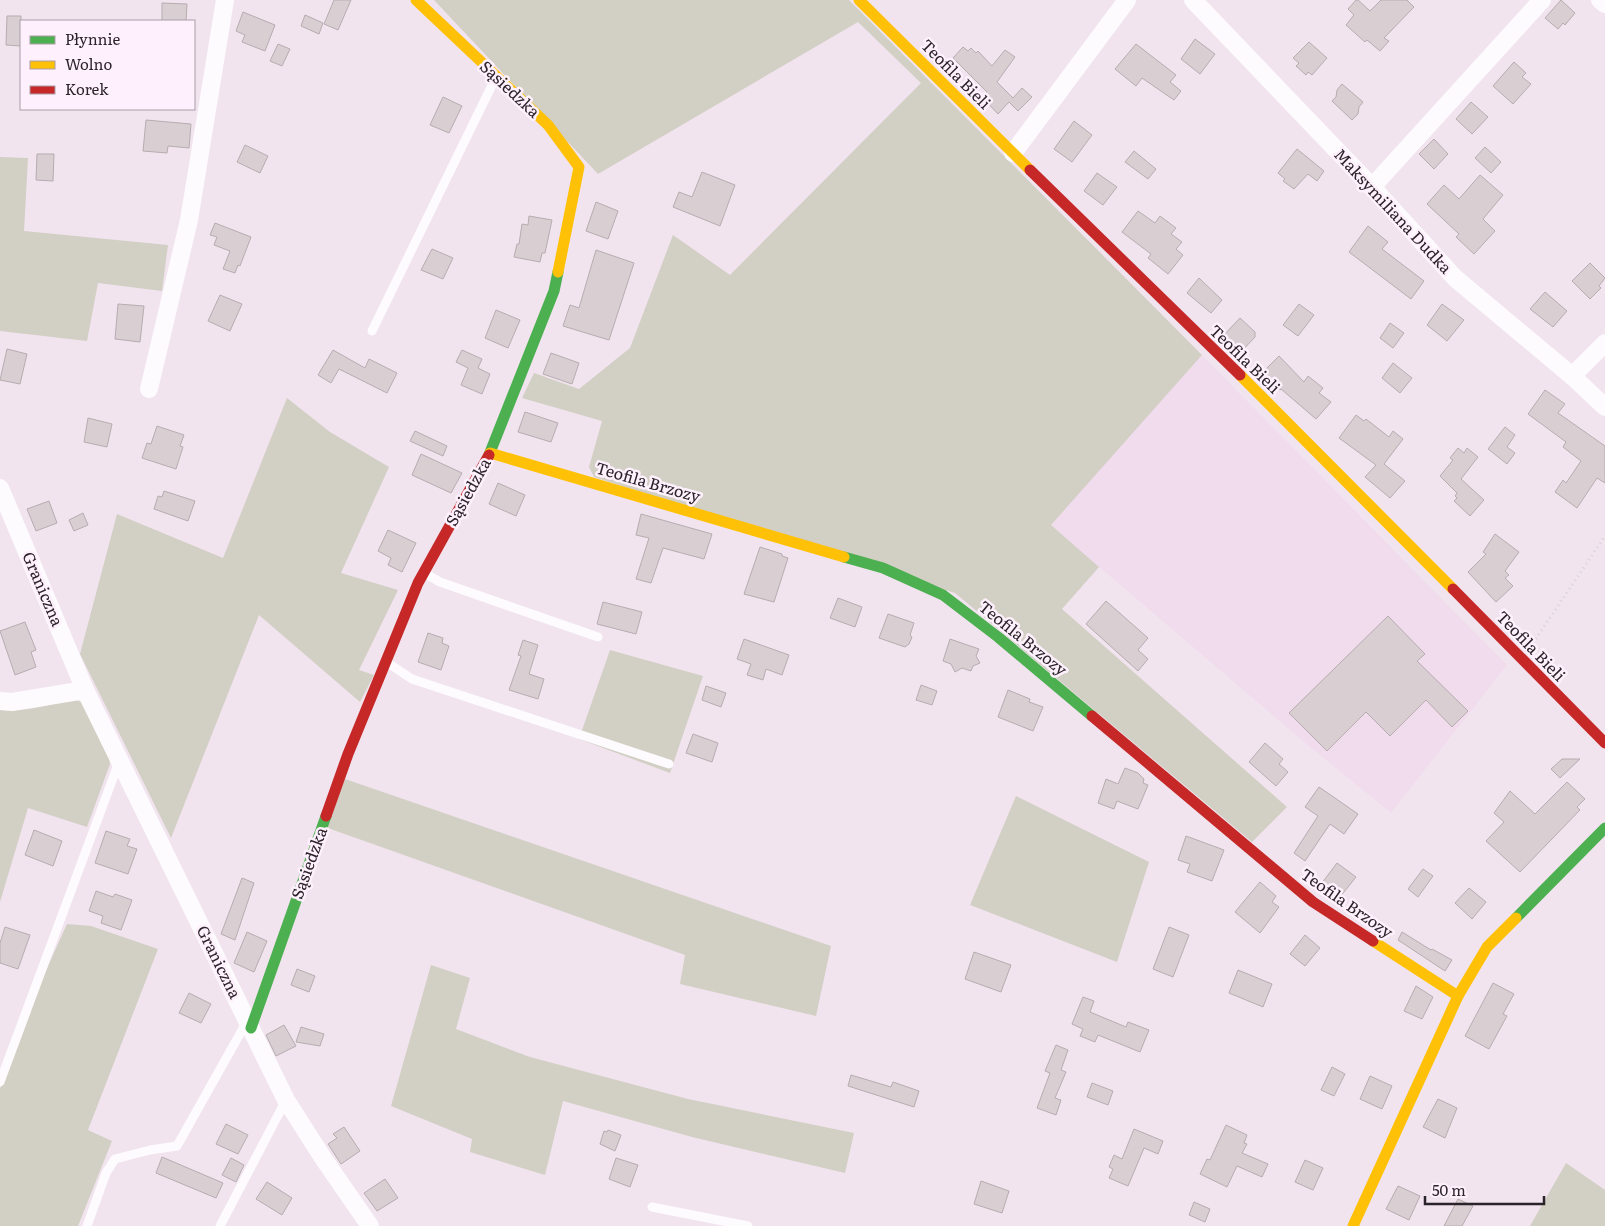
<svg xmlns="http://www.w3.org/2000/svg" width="1605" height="1226" viewBox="0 0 1605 1226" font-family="Literata,serif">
<rect width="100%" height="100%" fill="#f1e4ef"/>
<polygon fill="#f1dcee" points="1202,355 1507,665 1391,813 1310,747 1050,525"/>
<g fill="#d2cfc4">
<polygon points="434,0 849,0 1202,355 1051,525 1099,567 1062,609 1287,807 1252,842 955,593 594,477 589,467 602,421 522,398 534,373 579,389 630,348 673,235 730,275 921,83 858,22 598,174"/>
<polygon points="0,157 28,158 24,231 168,245 162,291 98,283 87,341 0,331"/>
<polygon points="287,398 330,432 389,467 341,573 398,590 359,670 374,675 360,702 259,615 171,838 80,654 117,514 223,558"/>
<polygon points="610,650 703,676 670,773 579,739"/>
<path d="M73,699L82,702L108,749L110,764L87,827L28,808L0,902V710C25,712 49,705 73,699Z"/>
<polygon points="345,779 831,946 816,1016 680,984 685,955 325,827"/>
<polygon points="1016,796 1149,862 1117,962 970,905"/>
<polygon points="67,924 91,926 158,949 88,1130 112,1141 78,1226 0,1226 0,1089 33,999"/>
<polygon points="431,965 470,978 456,1029 530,1057 688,1099 854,1133 845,1173 692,1137 563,1101 545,1175 470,1152 472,1139 391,1106"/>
<polygon points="1566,1163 1605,1190 1605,1226 1530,1226"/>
</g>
<g fill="#d9ced2" stroke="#b7acaf">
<polygon points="334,0 351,0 338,30 324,24"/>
<polygon points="1356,0 1358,0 1370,11 1381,0 1407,0 1414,7 1384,38 1389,41 1380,51 1367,40 1365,42 1346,25 1354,15 1348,9"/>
<polygon points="1561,0 1575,13 1565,25 1563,23 1558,29 1545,18"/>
<polygon points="162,3 187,4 186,21 162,21"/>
<polygon points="243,12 275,25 265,51 242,42 245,35 236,31"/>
<polygon points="305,15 323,23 319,34 301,26"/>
<polygon points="7,16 21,16 21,46 6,45"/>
<polygon points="1195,39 1215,54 1200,74 1181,59"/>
<polygon points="1309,42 1327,58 1312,75 1308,72 1306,75 1296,66 1299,63 1293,58"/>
<polygon points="278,44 290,49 282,66 270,61"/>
<polygon points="1136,44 1176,75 1170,82 1181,91 1174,100 1142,78 1136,86 1115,69"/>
<polygon points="963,47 968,51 971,48 976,53 978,51 992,66 1005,50 1015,57 997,82 1013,98 1022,88 1032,97 1018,111 1009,102 998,114 982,97 987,92 953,58"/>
<polygon points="1514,62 1526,73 1522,77 1531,84 1513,104 1493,86"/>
<polygon points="1342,84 1363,102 1359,107 1358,114 1352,120 1332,101 1336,97 1337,90"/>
<polygon points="443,97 462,106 449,133 430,125"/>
<polygon points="1471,102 1488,117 1472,134 1456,119"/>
<polygon points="146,120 191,124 189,148 168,146 167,153 143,151"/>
<polygon points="1074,121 1092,135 1072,162 1054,149"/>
<polygon points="1434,139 1448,154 1434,169 1419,154"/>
<polygon points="245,145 268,156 260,173 237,162"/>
<polygon points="1485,147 1501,162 1491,173 1475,158"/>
<polygon points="1297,149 1324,171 1317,181 1308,174 1294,189 1283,181 1285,179 1278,173"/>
<polygon points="1134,151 1156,169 1148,179 1125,162"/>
<polygon points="37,154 54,154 53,181 36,180"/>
<polygon points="702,172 735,185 720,226 673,207 679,192 692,197"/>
<polygon points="1097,173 1117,187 1103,205 1084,191"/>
<polygon points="1480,175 1503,195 1483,219 1495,231 1474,254 1456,237 1459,234 1427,204 1444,185 1459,199"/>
<polygon points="596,202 618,211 608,239 586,231"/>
<polygon points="1138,211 1155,223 1160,216 1176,228 1171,234 1182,242 1176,249 1183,255 1168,274 1148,258 1151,254 1122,232"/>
<polygon points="529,216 552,220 545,253 542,253 540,262 514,257 517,244 519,244 522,224 528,225"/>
<polygon points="215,223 251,237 240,266 238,265 235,273 223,269 230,251 214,245 217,237 210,235"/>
<polygon points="1368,226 1388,242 1382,249 1424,281 1411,299 1349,252"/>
<polygon points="432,249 453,258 443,279 421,270"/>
<polygon points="596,250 634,263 609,340 563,326 570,305 579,308"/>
<polygon points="1590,263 1605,278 1599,286 1601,288 1590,299 1572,281"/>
<polygon points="1199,278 1222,300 1211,313 1187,293"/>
<polygon points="1545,292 1567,311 1553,327 1530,309"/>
<polygon points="220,295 242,304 230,331 208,321"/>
<polygon points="118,304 144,306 140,342 115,339"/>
<polygon points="1299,304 1314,315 1298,336 1283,325"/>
<polygon points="1442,304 1464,320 1447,341 1427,325"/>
<polygon points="496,310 520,320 508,348 485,338"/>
<polygon points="1240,318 1255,332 1255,337 1240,353 1223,336"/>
<polygon points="1390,323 1404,333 1393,348 1380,338"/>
<polygon points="7,349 27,354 20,384 0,380"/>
<polygon points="333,350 365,368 369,359 397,373 387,393 339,369 331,383 318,375"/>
<polygon points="462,350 482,359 478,368 490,374 482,394 461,385 468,368 456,362"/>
<polygon points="551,353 579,363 572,384 543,374"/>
<polygon points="1279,356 1304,382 1308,376 1323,388 1319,393 1331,402 1316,419 1281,389 1280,390 1262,373"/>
<polygon points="1393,363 1412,378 1400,393 1382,378"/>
<polygon points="1545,390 1565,404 1558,413 1605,446 1605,483 1597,478 1577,508 1555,492 1563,480 1566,483 1581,461 1563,447 1566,442 1528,414"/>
<polygon points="525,412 558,423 551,442 518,432"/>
<polygon points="1356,415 1364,421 1366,419 1389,437 1393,431 1403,439 1384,464 1405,481 1390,498 1365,477 1376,465 1339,438"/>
<polygon points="88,418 112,424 107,447 84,442"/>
<polygon points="157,426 184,435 180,446 183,447 176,469 142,458 147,443 151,444"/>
<polygon points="1505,427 1515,435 1507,447 1515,453 1507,464 1488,449"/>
<polygon points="415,431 447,446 443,456 410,441"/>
<polygon points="1458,448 1464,453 1467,448 1478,457 1461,479 1484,500 1470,516 1454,501 1457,498 1455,496 1457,493 1440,476 1453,460 1450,458"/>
<polygon points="421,454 462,473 451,493 412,475"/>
<polygon points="498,483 525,495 516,516 489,504"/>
<polygon points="164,491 195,501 188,521 154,509 158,496 162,497"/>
<polygon points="49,501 57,523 36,531 27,509"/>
<polygon points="83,513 88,525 74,531 69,520"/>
<polygon points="641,514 712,534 704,559 663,548 651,583 636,579 649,538 636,535"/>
<polygon points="388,530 416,543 402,572 388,565 391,558 378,551"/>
<polygon points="1495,534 1519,552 1505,571 1509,575 1505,578 1513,586 1496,602 1468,572 1486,554 1483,552"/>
<polygon points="760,547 782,554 782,556 788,558 774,602 744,594"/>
<polygon points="838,598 862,607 855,627 830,618"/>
<polygon points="1106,601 1148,638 1138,650 1148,659 1138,671 1086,624"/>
<polygon points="603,602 642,612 636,634 597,624"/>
<polygon points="888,614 914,623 910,635 912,637 909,644 905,647 879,638"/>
<polygon points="1388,616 1425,654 1417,661 1468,711 1452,727 1426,700 1390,736 1366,712 1327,751 1289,713"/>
<polygon points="25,622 36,650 31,652 36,667 15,675 0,631"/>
<polygon points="428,633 443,638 442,643 449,646 441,670 418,662"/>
<polygon points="744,639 789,655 782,675 766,669 763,680 747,675 751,664 737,659"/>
<polygon points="950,639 979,649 976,656 980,663 973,666 971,671 962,668 955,672 951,664 943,661"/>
<polygon points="523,640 538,645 529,674 544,679 538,699 509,690 521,656 518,655"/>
<polygon points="921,685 937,691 932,705 916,700"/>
<polygon points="706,686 726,693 721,707 702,700"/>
<polygon points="1008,690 1030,699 1029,702 1043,707 1033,731 998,717"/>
<polygon points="693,734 718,743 712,762 686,753"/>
<polygon points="1265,743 1283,759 1279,764 1288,772 1276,786 1249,762"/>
<polygon points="1562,759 1580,759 1560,778 1551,769"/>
<polygon points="1125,768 1138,773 1144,779 1143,783 1148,785 1138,809 1117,801 1114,809 1098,803 1106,779 1118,784"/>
<polygon points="1567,782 1585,799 1577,807 1580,810 1520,872 1486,841 1504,822 1494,813 1510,791 1535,814"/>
<polygon points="1319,787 1358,814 1344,834 1330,824 1305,861 1294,853 1318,816 1305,807"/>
<polygon points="34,830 62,841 53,866 25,855"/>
<polygon points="106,831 130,839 127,846 137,849 128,874 95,863"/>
<polygon points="1186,836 1224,850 1212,881 1187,872 1190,864 1178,860"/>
<polygon points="1337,863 1356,877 1340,897 1322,883"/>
<polygon points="1423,869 1433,876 1418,897 1408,889"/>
<polygon points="242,878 254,883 235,940 221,934"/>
<polygon points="1260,882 1276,896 1272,902 1279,907 1260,933 1235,912"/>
<polygon points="1469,888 1486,902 1472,919 1455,903"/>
<polygon points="96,891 113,897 115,894 132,900 121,930 101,923 103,916 89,911"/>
<polygon points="5,927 30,935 18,969 0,963 0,943"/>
<polygon points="1169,927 1189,935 1173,977 1153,969"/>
<polygon points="247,932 267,941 254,972 234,963"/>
<polygon points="1402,932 1431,950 1432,949 1452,960 1445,971 1398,940"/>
<polygon points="1305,935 1320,948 1305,966 1290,954"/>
<polygon points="974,952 1011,965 1001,992 965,979"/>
<polygon points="297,969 315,976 309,992 291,985"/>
<polygon points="1238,970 1272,984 1263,1007 1229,993"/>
<polygon points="1493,983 1514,994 1503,1014 1507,1016 1489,1049 1465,1036"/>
<polygon points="1416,986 1433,997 1422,1019 1404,1011"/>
<polygon points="189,993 211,1004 201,1023 179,1013"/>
<polygon points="1083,997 1094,1001 1090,1012 1126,1027 1128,1022 1149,1030 1140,1052 1098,1035 1095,1042 1080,1036 1083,1029 1072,1024"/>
<polygon points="284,1025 296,1046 276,1056 266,1035"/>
<polygon points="301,1027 324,1034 320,1046 296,1042"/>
<polygon points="1056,1045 1068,1050 1061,1070 1066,1072 1055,1098 1061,1100 1056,1115 1037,1108 1050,1073 1045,1071"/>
<polygon points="1332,1067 1345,1074 1334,1096 1321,1090"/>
<polygon points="851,1075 891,1087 893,1082 919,1091 914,1107 848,1086"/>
<polygon points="1370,1076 1392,1086 1382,1109 1360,1099"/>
<polygon points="1092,1083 1113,1091 1108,1105 1087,1097"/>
<polygon points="1438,1099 1457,1108 1445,1138 1423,1127"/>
<polygon points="226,1124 248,1135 238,1154 216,1144"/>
<polygon points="1226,1125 1247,1135 1244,1143 1247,1144 1242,1153 1268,1164 1262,1177 1237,1166 1227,1187 1200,1174 1207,1159 1210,1160"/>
<polygon points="344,1127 360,1151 341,1164 328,1144 337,1138 333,1134"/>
<polygon points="1134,1129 1163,1141 1158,1154 1144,1148 1128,1186 1109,1178 1113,1169 1109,1167 1114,1155 1122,1159"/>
<polygon points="608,1130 621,1135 615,1151 600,1144 604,1131 607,1132"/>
<polygon points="162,1157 223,1183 216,1198 156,1173"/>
<polygon points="231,1158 244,1165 236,1182 222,1175"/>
<polygon points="616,1158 638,1165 630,1187 609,1179"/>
<polygon points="1305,1160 1323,1168 1313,1190 1295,1182"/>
<polygon points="385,1179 398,1198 377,1211 364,1193"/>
<polygon points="981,1181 1009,1191 1002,1213 974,1204"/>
<polygon points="267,1182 292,1198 282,1215 256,1199"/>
<polygon points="1398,1186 1420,1196 1409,1220 1386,1209"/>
<polygon points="1458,1199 1473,1206 1462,1226 1444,1226"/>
<polygon points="1194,1202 1210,1209 1205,1222 1189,1215"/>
</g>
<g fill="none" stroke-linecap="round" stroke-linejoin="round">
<polyline stroke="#d6d2d6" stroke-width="3" stroke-dasharray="1 4" stroke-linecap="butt" points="1533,643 1605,536"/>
<g stroke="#fdfbfd" stroke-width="9">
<polyline points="372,331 496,77"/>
<polyline points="426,574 440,582 598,637"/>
<polyline points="388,663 412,679 669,764"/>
<polyline points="0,1082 119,762"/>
<polyline points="652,1207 748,1226"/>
<polyline points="87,1226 106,1173 115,1159 150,1150 177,1146 246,1023"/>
<polyline points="220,1226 286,1100"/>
</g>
<g stroke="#fdfbfd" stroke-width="18">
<polyline points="1193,0 1372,187 1455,278 1572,376 1605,343"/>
<polyline points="1600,0 1605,4"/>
<polyline points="1013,153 1127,0"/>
<polyline points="1372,187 1542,0"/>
<polyline points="1572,376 1605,407"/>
<polyline points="149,389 189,220 225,0"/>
<polyline points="0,488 85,690 286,1100 323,1158 370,1226"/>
<polyline points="0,701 12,702 85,690"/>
</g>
<g stroke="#4caf50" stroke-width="11">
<polyline points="489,455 554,291 558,272"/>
<polyline points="844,557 883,568 943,595 998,637 1092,716"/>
<polyline points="1516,918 1605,828"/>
<polyline points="251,1028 326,816"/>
</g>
<g stroke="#ffc107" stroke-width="11">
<polyline points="416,0 548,125 579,167 558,272"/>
<polyline points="859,0 1030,170"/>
<polyline points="1240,375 1453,589"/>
<polyline points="490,453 844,557"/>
<polyline points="1373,941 1458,996"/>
<polyline points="1353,1226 1458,996 1487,947 1516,918"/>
</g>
<g stroke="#c62828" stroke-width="11">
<polyline points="1030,170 1240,375"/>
<polyline points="1453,589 1605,743"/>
<polyline points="1092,716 1313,902 1373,941"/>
<polyline points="326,816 348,754 418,583 489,455"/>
</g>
</g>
<g text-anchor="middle" stroke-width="5" stroke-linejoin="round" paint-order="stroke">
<g font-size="16" fill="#2b232a" stroke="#fef0fc">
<text transform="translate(956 74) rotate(45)" y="6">Teofila Bieli</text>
<text transform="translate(510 89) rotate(43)" y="6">Sąsiedzka</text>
<text transform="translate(1393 211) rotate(47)" y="6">Maksymiliana Dudka</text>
<text transform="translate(1245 359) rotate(44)" y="6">Teofila Bieli</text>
<text transform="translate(648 482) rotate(16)" y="6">Teofila Brzozy</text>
<text transform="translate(468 492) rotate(-61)" y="6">Sąsiedzka</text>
<text transform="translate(43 589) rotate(67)" y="6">Graniczna</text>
<text transform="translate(1023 638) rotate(39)" y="6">Teofila Brzozy</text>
<text transform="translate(1531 646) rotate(46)" y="6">Teofila Bieli</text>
<text transform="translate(309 863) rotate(-70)" y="6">Sąsiedzka</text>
<text transform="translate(1347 903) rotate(35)" y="6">Teofila Brzozy</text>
<text transform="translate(219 962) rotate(64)" y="6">Graniczna</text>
</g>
</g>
<rect x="20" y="20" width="175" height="90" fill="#fef0fc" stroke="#aa9ea8"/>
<rect x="30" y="36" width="25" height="8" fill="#4caf50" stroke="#aa9ea8"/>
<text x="65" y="45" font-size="15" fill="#2b232a">Płynnie</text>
<rect x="30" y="61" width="25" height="8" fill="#ffc107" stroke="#aa9ea8"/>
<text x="65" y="70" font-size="15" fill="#2b232a">Wolno</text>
<rect x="30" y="86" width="25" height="8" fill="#c62828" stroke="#aa9ea8"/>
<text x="65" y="95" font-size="15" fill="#2b232a">Korek</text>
<path d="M1425 1196v8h119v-8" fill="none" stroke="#2b232a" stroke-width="2.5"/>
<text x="1432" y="1196" font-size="15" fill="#2b232a" stroke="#fef0fc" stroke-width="4" paint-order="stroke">50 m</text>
</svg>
